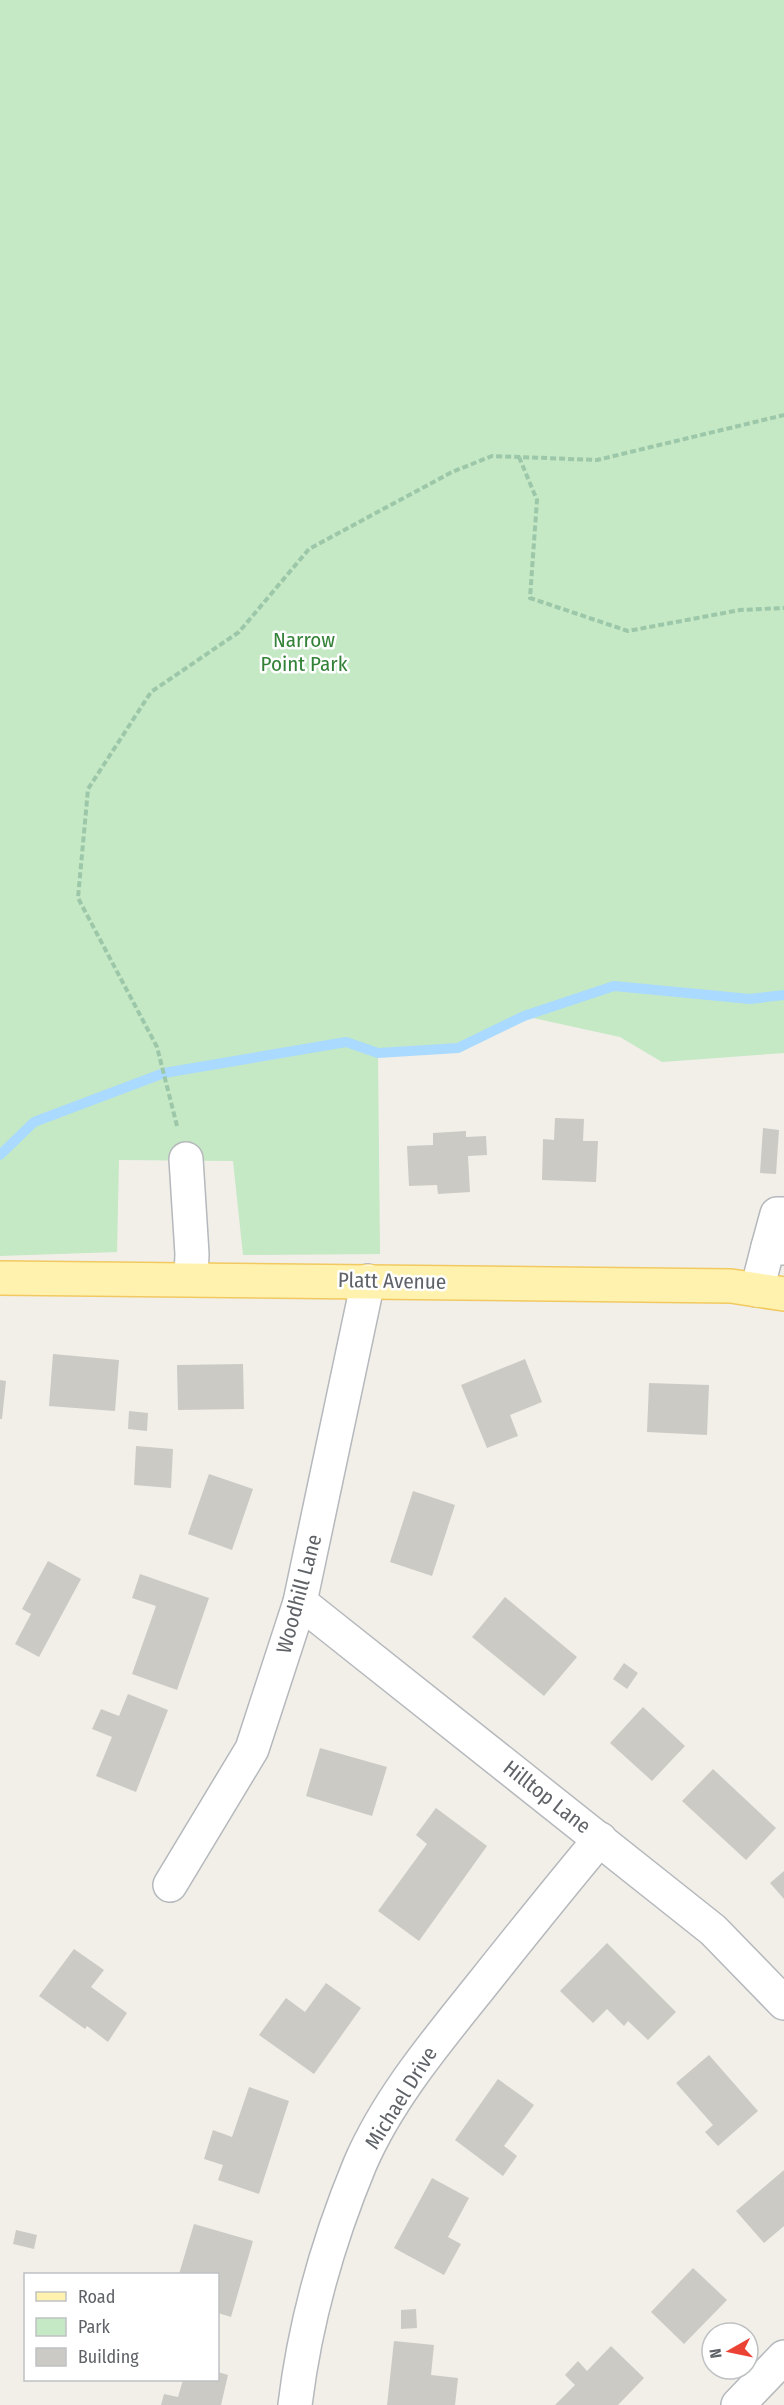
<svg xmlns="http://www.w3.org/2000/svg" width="784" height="2405" viewBox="0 0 784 2405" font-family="'Fira Sans Condensed',sans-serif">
<rect width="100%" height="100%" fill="#f1efe8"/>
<polygon fill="#c5e8c5" points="0,0 784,0 784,1053 662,1062 620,1037 524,1016 458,1048 378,1053 380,1254 243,1255 233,1161 119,1160 117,1252 0,1256"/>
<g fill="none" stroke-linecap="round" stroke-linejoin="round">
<polyline stroke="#aadaff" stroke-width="10" points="0,1155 34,1122 164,1073 346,1042 378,1053 458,1048 524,1016 614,986 750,999 784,995"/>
</g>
<g fill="#cccac5">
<polygon points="555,1118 584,1119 583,1141 598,1141 596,1182 542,1180 543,1139 554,1140"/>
<polygon points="763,1128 779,1130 776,1174 760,1173"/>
<polygon points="466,1131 466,1137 486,1136 487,1155 468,1156 470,1192 438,1194 437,1185 409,1186 407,1146 433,1145 433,1133"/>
<polygon points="53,1354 119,1360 115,1411 49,1406"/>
<polygon points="525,1359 542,1402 510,1415 518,1436 487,1448 461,1385"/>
<polygon points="243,1364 244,1409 178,1410 177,1365"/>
<polygon points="0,1380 6,1381 2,1419 0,1419"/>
<polygon points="649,1383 709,1385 707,1435 647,1432"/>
<polygon points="129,1411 148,1413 147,1431 128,1429"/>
<polygon points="136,1446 173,1449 171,1488 134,1485"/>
<polygon points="209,1474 253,1489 232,1550 188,1534"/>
<polygon points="413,1491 455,1505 432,1576 390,1562"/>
<polygon points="48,1561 81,1579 39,1657 15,1644 31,1614 22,1609"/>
<polygon points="140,1574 209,1598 177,1690 132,1674 156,1606 132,1598"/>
<polygon points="505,1597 577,1657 544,1696 472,1637"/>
<polygon points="624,1663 638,1673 627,1689 613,1679"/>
<polygon points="128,1694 168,1710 136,1792 96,1776 112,1737 92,1729 101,1709 119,1716"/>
<polygon points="643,1707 685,1746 652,1781 610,1743"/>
<polygon points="320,1748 387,1767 372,1816 306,1796"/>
<polygon points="713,1769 776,1828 746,1860 682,1801"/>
<polygon points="436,1808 487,1846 419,1941 378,1911 427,1844 416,1835"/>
<polygon points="784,1871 784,1899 770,1883"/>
<polygon points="607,1943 676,2012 648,2040 628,2021 624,2026 607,2009 593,2023 560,1991"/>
<polygon points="74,1949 104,1970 91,1987 127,2013 108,2042 87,2026 85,2029 39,1996"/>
<polygon points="326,1983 361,2008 314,2074 259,2035 286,1998 305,2012"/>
<polygon points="709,2055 758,2111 718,2146 705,2132 713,2125 676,2083"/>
<polygon points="498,2079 534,2105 504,2146 517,2156 503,2176 455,2140"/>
<polygon points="249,2087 289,2101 259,2194 218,2180 223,2165 204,2159 213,2130 232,2137"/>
<polygon points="784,2170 784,2226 764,2243 736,2211"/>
<polygon points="432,2178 469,2198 448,2237 461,2244 444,2275 394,2248"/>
<polygon points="194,2224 253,2241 231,2317 218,2313 218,2274 179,2274"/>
<polygon points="16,2230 37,2235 34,2249 13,2244"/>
<polygon points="693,2268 727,2300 684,2344 651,2312"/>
<polygon points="416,2309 417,2328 401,2329 401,2310"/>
<polygon points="394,2341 434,2345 431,2375 458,2378 455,2405 387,2405"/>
<polygon points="611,2346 644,2378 618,2405 555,2405 575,2385 565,2375 578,2361 587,2371"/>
<polygon points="218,2372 228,2375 221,2405 161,2405 164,2394 178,2397 183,2380 218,2380"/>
</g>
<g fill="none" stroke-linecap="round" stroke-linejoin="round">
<g stroke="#b5b8bc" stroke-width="36">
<g id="minor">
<polyline points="186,1159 192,1254 191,1279"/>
<polyline points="768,1247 777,1214 784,1214"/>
<polyline points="757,1290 768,1247 784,1248"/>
<polyline points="300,1602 713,1930 784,2003"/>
<polyline points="170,1885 252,1749 300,1602 368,1281"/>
<path d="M295,2405C305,2322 328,2241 360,2164C388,2099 436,2042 480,1987C519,1938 559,1888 600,1839"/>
<polyline points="738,2405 784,2357"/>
</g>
</g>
<g stroke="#f2c960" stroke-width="36">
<polyline id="major" points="0,1278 731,1286 784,1294"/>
</g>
<g stroke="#9cc7a9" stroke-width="4" stroke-dasharray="6 3" stroke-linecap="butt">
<polyline points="519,457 537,500 530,598 628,631 740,610 784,608"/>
<polyline points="177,1126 157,1047 78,898 88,789 151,692 239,632 309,549 452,472 492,456 597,460 784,415"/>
</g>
<use href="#minor" stroke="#fff" stroke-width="33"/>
<use href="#major" stroke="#fff2af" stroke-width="33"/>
</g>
<g text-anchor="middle" stroke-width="5" stroke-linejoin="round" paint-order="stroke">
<g font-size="21" fill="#348238" stroke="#fff">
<text x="304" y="647">Narrow<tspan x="304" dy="24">Point Park</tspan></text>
</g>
<g font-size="21" fill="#5f6368" stroke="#fff">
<text transform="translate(392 1281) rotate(1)" y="7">Platt Avenue</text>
<text transform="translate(299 1594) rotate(-75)" y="7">Woodhill Lane</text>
<text transform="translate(547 1797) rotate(38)" y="7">Hilltop Lane</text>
<text transform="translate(401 2098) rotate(-58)" y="7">Michael Drive</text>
</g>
</g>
<rect x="24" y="2273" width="195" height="108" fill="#ffffff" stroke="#bfc1c3" stroke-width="1.5"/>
<rect x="36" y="2292" width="30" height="9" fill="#fff2af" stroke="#bfc1c3" stroke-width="1.5"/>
<text x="78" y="2303" font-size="18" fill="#5f6368">Road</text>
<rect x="36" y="2318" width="30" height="18" fill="#c5e8c5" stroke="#bfc1c3" stroke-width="1.5"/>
<text x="78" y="2333" font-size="18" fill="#5f6368">Park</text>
<rect x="36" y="2348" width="30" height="18" fill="#cccac5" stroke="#bfc1c3" stroke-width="1.5"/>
<text x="78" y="2363" font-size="18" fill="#5f6368">Building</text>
<g transform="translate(730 2351) rotate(261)"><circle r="28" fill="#ffffff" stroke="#bfc1c3" stroke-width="1.5"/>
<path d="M0-4.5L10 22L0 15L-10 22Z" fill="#ea4335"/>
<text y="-9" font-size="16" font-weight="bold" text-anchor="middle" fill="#5f6368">N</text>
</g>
</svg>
